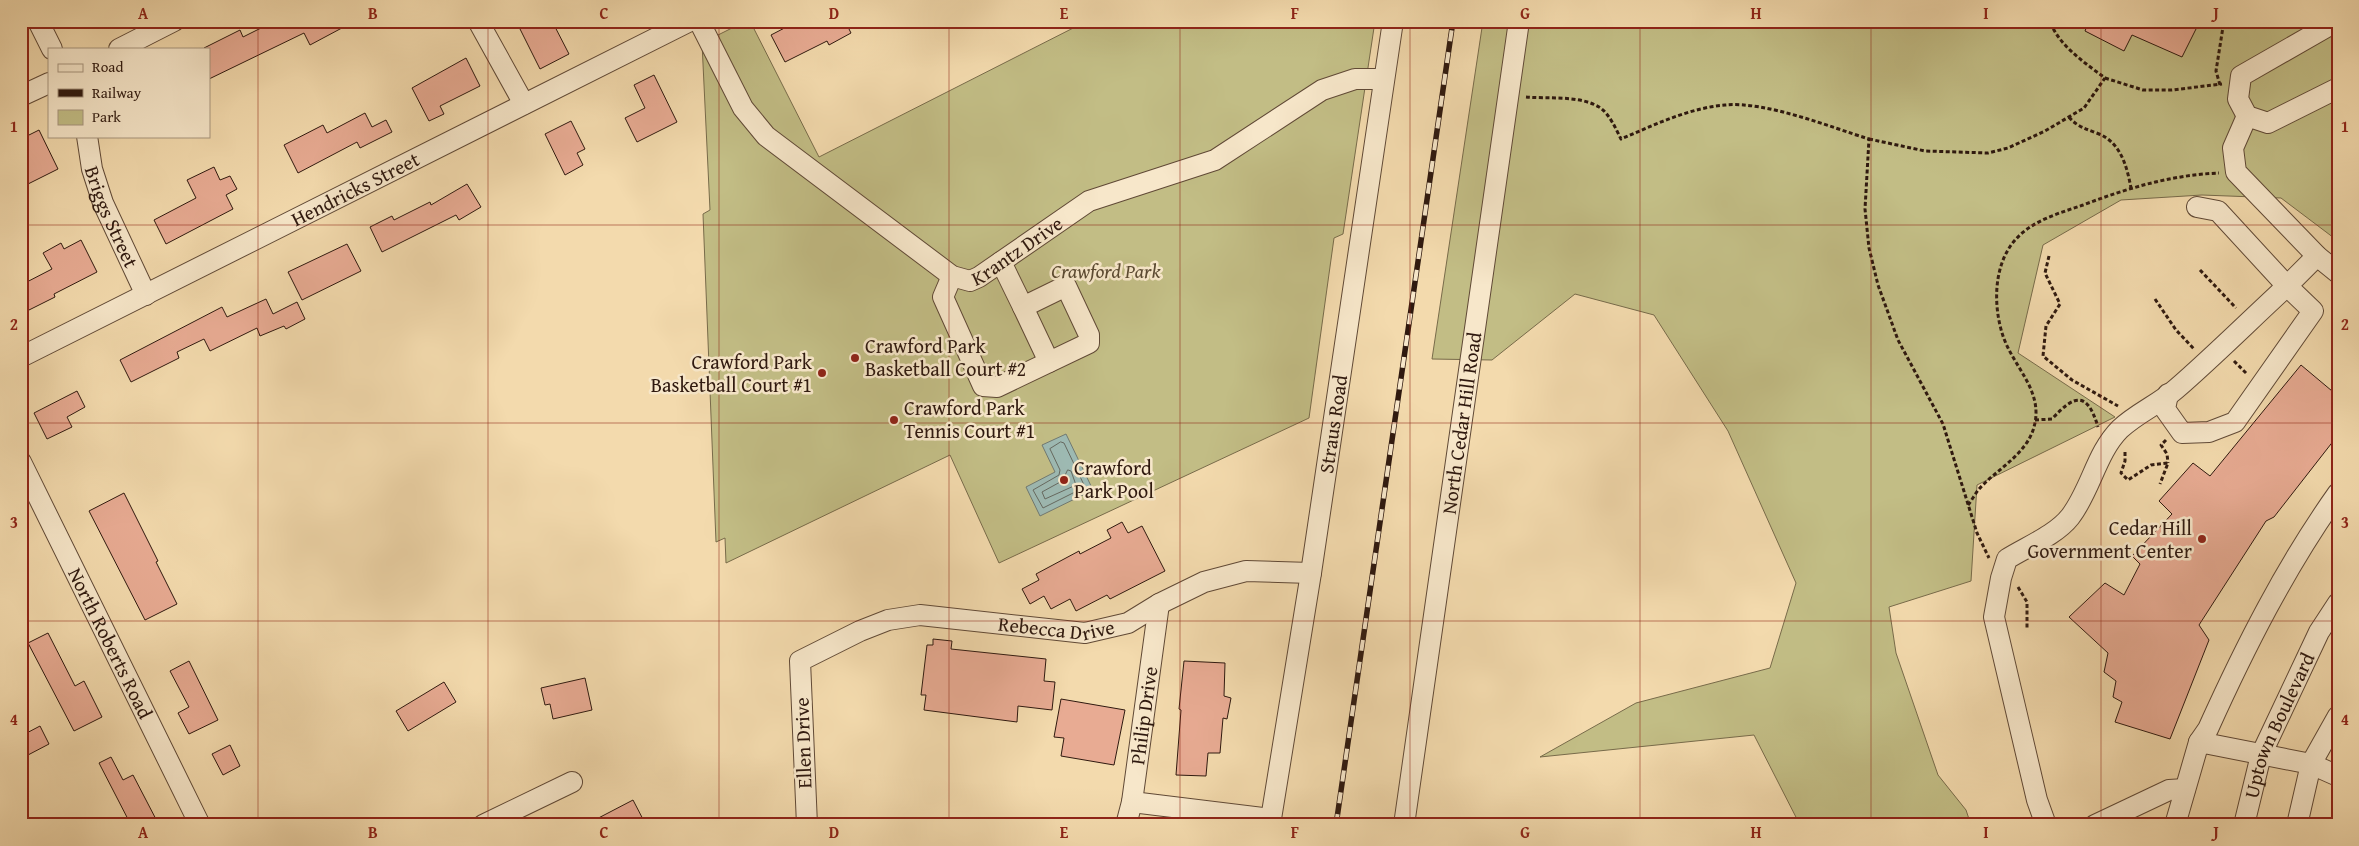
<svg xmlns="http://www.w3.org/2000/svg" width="2359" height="846" viewBox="0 0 2359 846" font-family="'Gentium Book Plus',serif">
<rect width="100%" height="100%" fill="#f3daad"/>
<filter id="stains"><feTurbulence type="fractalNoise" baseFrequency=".004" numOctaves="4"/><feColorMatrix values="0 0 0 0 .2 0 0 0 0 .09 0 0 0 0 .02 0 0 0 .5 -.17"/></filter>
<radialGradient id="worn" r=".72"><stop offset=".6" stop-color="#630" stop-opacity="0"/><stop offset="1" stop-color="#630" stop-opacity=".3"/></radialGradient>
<g fill="#c2bd85" stroke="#786b4a">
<polygon points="746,21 750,21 819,157 1087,21 1375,21 1343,234 1334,238 1309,418 999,563 950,455 726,563 725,538 716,542 703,214 710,210 702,43"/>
<polygon points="1483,21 2338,21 2338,241 2281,198 2202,195 2121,200 2043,245 2018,353 2115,417 1977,485 1971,581 1889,607 1896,653 1938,775 1966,810 1971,825 1800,825 1754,735 1540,757 1636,703 1770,668 1796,583 1728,431 1654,315 1575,294 1492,360 1432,359"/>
</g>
<polygon fill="#9db9b2" stroke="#717971" points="1066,434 1093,490 1040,516 1026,487 1055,472 1042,445"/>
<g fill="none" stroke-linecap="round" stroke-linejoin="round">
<g stroke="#666960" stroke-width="1">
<polygon points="1061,442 1064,443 1085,487 1043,508 1033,490 1059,475 1060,470 1050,449"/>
<polygon points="1068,470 1071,471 1076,485 1045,499 1042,492 1062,481"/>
</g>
</g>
<g fill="#e8ab93" stroke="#2f190f">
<polygon points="275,21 355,21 310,45 304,33 209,79 209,49 204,48 240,30 243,37"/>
<polygon points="516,21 552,21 569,54 540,69"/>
<polygon points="798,21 845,21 851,33 829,45 827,41 785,62 771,35"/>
<polygon points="2089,21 2200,21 2182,57 2132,35 2124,51 2085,31"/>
<polygon points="466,58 480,86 440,106 444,114 429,121 412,88"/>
<polygon points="654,75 677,122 637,142 625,118 645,108 634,85"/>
<polygon points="365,113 372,127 386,120 392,132 360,148 357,142 298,173 284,145 323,125 327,133"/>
<polygon points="571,121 585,149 577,153 583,165 565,175 545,134"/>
<polygon points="39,130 58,169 28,184 21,171 21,139"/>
<polygon points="214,167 220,180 230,176 237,189 226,195 233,209 166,244 154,220 196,198 187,180"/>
<polygon points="467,184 481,207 459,220 456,215 382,252 370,227 392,216 394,220 430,202 431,205"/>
<polygon points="81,240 97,272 54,294 55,297 21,314 21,285 52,269 43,253 61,243 64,249"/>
<polygon points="347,244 361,271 302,300 288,272"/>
<polygon points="266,299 273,314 297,302 305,319 286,329 284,326 260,336 257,328 210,351 204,339 177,352 179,358 131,382 120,360 222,307 227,317"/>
<polygon points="2301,365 2338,396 2338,435 2274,517 2266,521 2199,625 2209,640 2170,739 2115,722 2122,702 2113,697 2116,681 2104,672 2108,653 2069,617 2105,583 2124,595 2140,564 2132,556 2172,514 2159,501 2193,463 2210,476"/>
<polygon points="77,391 85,407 67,417 72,427 47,439 34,413"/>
<polygon points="124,493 158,561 156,562 177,604 145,620 89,511"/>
<polygon points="1122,522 1128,533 1142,526 1165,571 1110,599 1107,595 1076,611 1070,599 1051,609 1044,596 1030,604 1022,589 1039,580 1036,574 1079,551 1080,554 1111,538 1107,530"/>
<polygon points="48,633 75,686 84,681 102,717 74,731 28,643"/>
<polygon points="933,639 952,641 951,649 1046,659 1044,681 1055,682 1052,710 1018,706 1017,722 924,710 926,695 921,695 927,645 933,645"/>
<polygon points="189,661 218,720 189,734 178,713 189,707 170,671"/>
<polygon points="1184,661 1225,663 1224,696 1231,698 1227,719 1223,718 1220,753 1208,753 1206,776 1176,775 1181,710 1179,709"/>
<polygon points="585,678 592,710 553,719 550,704 545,705 541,688"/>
<polygon points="444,682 456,702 408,731 396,711"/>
<polygon points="1061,699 1125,710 1114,765 1061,756 1064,738 1054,737"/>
<polygon points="40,726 49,744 28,755 21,741 21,736"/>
<polygon points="230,745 240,766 223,775 212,754"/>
<polygon points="111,757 123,780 133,775 159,825 131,825 99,763"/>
<polygon points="633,800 646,825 585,825"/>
</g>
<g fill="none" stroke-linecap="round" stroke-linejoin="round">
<g stroke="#604936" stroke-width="22">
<g id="minor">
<polyline points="38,21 52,49"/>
<polyline points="478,21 524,104"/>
<path id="s1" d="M699,21L743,108L766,136L952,276L970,281L979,277L1089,201L1215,160L1322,90L1355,79H1384"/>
<polyline points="2337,21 2241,76 2238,99 2247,116 2268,123 2338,88"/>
<polyline points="119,49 174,21"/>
<polyline points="21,96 49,83"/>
<polyline points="2247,116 2233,148 2236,172 2317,256 2338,273"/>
<path id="s2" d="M87,136L92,169L103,203L146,295"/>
<polyline points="952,276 943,297 983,386 997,387 1089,343 1089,335 1066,286 1023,307 1001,262"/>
<polyline points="1023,307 1049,362"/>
<path id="s3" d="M21,357L690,21"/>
<polyline points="2168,394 2165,409 2182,433 2209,432 2235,422 2313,311 2287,286 2317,256"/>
<path id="s4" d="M21,462L200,825"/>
<path d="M2199,742L2208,729C2245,647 2286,566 2338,493"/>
<polyline points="1132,802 1271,819"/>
<polyline points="483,825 572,782"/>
<path id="s5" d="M807,825L800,661L860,631L888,620L920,615L1085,633L1128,623L1159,604L1204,582L1246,571L1311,573"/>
<path id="s6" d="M1126,825L1132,802L1159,604"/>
<path id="s7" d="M1270,825L1311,573L1393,21"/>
<path id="s8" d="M1404,825L1519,21"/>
<path d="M2046,825L2037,800L1994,617L2001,578L2007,559C2026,547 2056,535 2070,517C2091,490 2096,453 2120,429C2137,413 2159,404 2176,389C2214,356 2250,320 2287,286L2218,211L2197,207"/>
<polyline points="2095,825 2169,790 2185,789"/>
<polyline points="2175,825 2199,742 2311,764 2338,776"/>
<path id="s9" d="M2244,825L2261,755L2319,632L2338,603"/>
<polyline points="2297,825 2311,764 2338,716"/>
</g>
</g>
<g stroke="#2f190f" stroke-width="3" stroke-dasharray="4 2.5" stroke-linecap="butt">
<polyline points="2105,78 2143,90 2172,90 2222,84"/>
<polyline points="2220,85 2216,71 2223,27 2227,21"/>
<path d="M1526,97C1549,99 1579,95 1599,107C1609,113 1616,129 1621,139C1654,125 1689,108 1725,105C1766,101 1830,127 1869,139L1865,209L1869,248L1878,285L1898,340L1943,424L1977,533L1989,558"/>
<path d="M2069,117C2077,127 2087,129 2099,134C2121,143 2127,167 2131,188"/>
<path d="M1869,139L1925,151L1988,153L2008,148L2045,131L2084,108L2105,78C2085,63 2058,45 2050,21"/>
<polyline points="2049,256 2045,273 2060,304 2046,326 2043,356 2072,380 2118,406"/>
<polyline points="2200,270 2236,308"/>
<polyline points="2155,299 2176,330 2195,350"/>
<polyline points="2234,361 2247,374"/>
<path d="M2035,420L2052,419C2074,395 2087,390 2098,427"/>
<polyline points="2166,440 2161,445 2167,454 2168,463"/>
<polyline points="2125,452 2125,461 2121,473 2128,480 2151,465 2168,463 2160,484"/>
<path d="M1968,505C1972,500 1975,494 1979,489C1996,470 2027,454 2034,427C2044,391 2014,368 2003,336C1993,306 1993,264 2016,239C2033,220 2060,213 2083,205C2128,188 2171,175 2219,173"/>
<polyline points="2018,587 2027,602 2027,629"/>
</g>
<use href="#minor" stroke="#f7e7ca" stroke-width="20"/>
<g stroke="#2f190f" stroke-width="5.5">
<polyline id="rail" points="1336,825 1453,21"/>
</g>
<use href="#rail" stroke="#f7e7ca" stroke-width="4" stroke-dasharray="11" stroke-linecap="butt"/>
</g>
<path fill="none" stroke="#8f2418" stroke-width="1" stroke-opacity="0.55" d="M258,21V825M488,21V825M719,21V825M949,21V825M1180,21V825M1410,21V825M1640,21V825M1871,21V825M2101,21V825M21,225H2338M21,423H2338M21,621H2338"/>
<g fill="#8f2418" stroke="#f7e7ca" stroke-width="2">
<circle cx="855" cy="358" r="5"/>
<circle cx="822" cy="373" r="5"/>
<circle cx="894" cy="420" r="5"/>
<circle cx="1064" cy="480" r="5"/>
<circle cx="2202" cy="539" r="5"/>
</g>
<g text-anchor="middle" stroke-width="5" stroke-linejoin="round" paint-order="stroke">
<g font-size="20" fill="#2f190f" stroke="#f7e7ca">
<text dy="7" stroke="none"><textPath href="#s3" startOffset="374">Hendricks Street</textPath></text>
<text dy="7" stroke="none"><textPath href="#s2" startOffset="85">Briggs Street</textPath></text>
<text dy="7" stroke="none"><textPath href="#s1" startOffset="441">Krantz Drive</textPath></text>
<text dy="7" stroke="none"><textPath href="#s7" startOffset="406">Straus Road</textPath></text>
<text dy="7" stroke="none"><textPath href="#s8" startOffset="406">North Cedar Hill Road</textPath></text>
<text dy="7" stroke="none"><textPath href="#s5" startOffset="431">Rebecca Drive</textPath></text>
<text dy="7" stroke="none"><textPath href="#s4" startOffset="202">North Roberts Road</textPath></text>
<text dy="7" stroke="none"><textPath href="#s6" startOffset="111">Philip Drive</textPath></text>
<text dy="7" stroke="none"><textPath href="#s9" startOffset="106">Uptown Boulevard</textPath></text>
<text transform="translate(803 743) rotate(-92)" y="7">Ellen Drive</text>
</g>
<g font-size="20" font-style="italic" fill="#5b4a32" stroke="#f7e7ca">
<text x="1106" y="278">Crawford Park</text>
</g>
<g font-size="20" fill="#2f190f" stroke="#f7e7ca" text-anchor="start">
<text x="865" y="353">Crawford Park<tspan x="865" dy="23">Basketball Court #2</tspan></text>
<text x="812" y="369" text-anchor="end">Crawford Park<tspan x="812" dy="23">Basketball Court #1</tspan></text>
<text x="904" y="415">Crawford Park<tspan x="904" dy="23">Tennis Court #1</tspan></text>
<text x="1074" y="475">Crawford<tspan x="1074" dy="23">Park Pool</tspan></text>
<text x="2192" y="535" text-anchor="end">Cedar Hill<tspan x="2192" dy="23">Government Center</tspan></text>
</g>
</g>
<rect width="2359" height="846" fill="none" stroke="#f3daad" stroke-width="55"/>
<rect x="48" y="48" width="162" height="90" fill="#f7e7ca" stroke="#a7957f"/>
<rect x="58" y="64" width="25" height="8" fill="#f7e7ca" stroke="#a7957f"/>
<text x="92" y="72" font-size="15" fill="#2f190f">Road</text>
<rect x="58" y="89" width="25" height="8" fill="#2f190f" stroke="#a7957f"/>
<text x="92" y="98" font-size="15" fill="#2f190f">Railway</text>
<rect x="58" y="110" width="25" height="15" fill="#c2bd85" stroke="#a7957f"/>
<text x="92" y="122" font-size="15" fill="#2f190f">Park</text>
<rect x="28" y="28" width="2304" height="790" fill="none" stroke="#8f2418" stroke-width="2"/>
<g font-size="16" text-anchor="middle" font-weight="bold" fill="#8f2418">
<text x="143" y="19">A</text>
<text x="373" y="19">B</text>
<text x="604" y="19">C</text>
<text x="834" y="19">D</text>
<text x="1064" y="19">E</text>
<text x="1295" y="19">F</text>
<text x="1525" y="19">G</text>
<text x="1756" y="19">H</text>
<text x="1986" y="19">I</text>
<text x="2216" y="19">J</text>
<text x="14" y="132">1</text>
<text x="2345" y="132">1</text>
<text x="14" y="330">2</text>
<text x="2345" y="330">2</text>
<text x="14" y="528">3</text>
<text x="2345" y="528">3</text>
<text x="14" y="725">4</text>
<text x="2345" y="725">4</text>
<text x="143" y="838">A</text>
<text x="373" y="838">B</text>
<text x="604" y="838">C</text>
<text x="834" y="838">D</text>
<text x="1064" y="838">E</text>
<text x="1295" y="838">F</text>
<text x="1525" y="838">G</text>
<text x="1756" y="838">H</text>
<text x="1986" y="838">I</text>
<text x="2216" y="838">J</text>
</g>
<rect width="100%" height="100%" filter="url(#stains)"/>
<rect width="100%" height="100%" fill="url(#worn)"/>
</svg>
